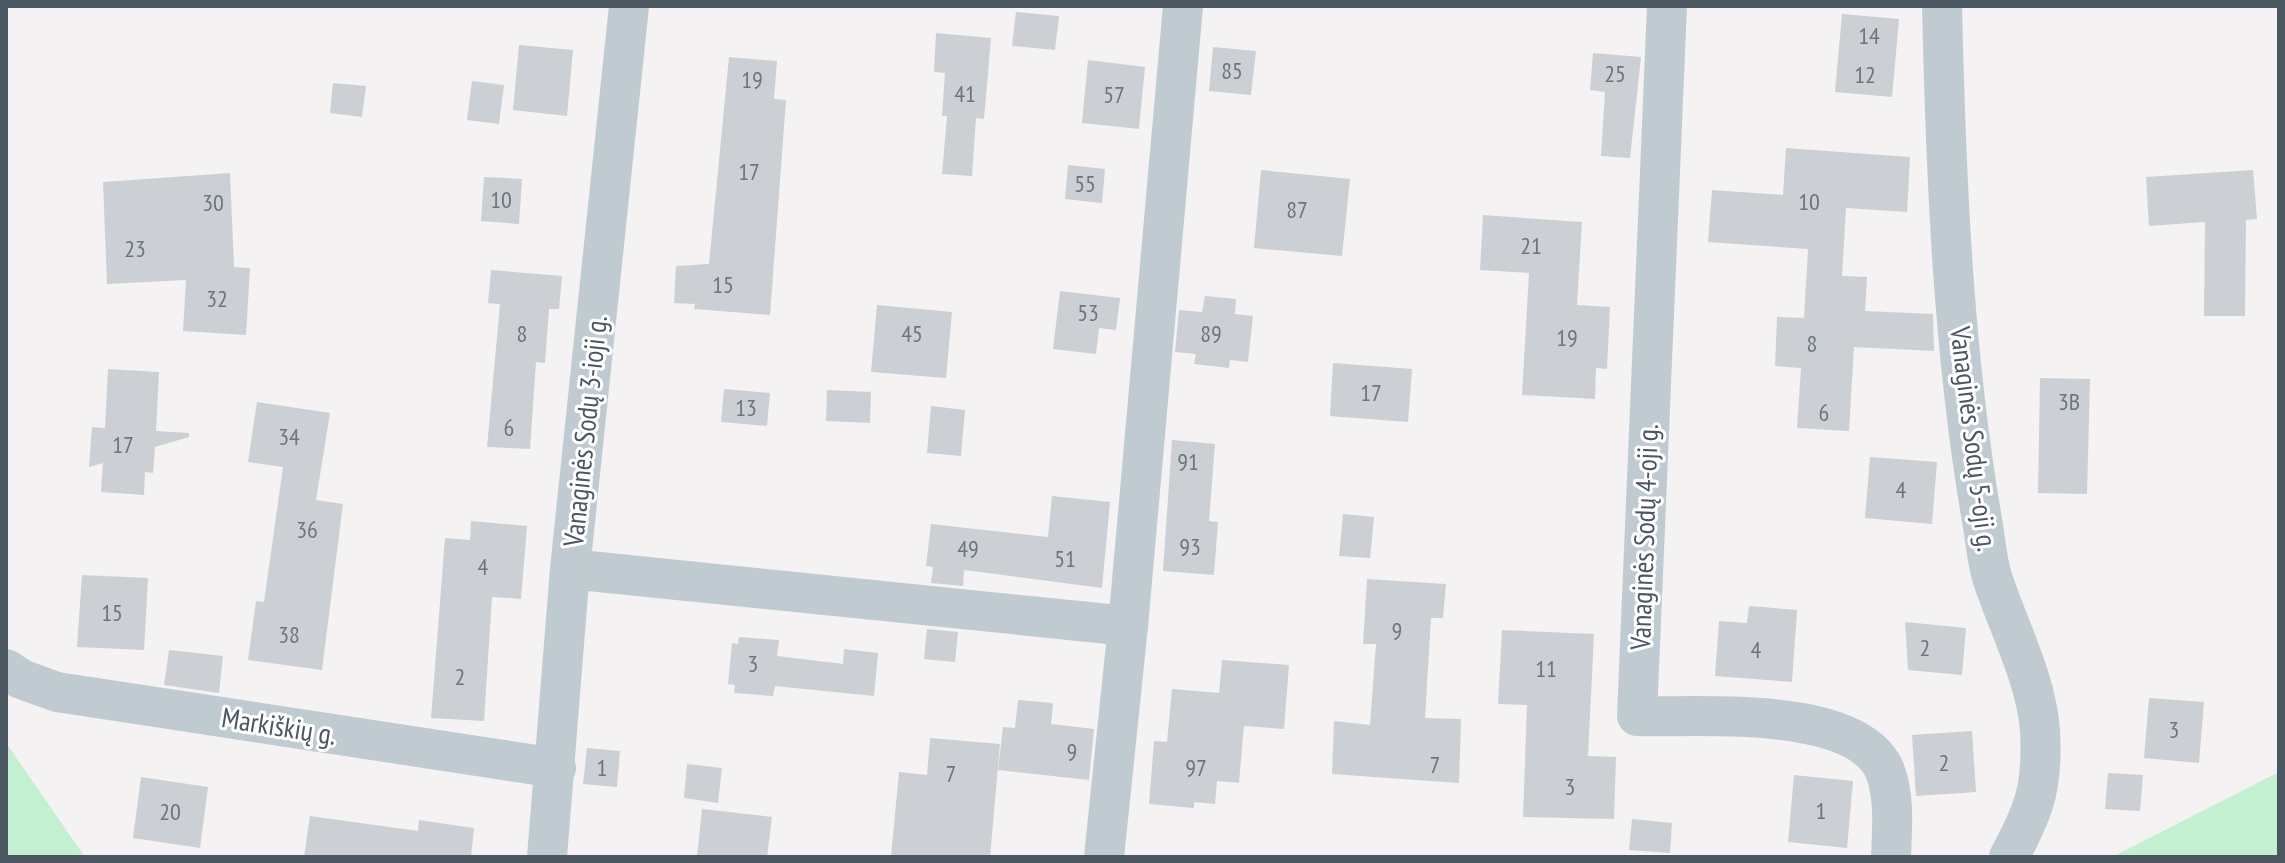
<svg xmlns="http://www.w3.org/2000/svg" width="2285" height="863" viewBox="0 0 2285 863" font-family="'PT Sans Narrow',sans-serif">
<rect width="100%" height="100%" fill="#f4f2f2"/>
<g fill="#c3f0d0">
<polygon points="6,743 85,857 6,857"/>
<polygon points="2279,772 2279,857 2112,857"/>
</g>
<g fill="#ccd0d4">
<polygon points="1016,12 1059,16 1055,50 1012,46"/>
<polygon points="1842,14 1899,19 1892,97 1835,92"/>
<polygon points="936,33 991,38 984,119 976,118 972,176 942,174 947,116 942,116 945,73 934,72"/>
<polygon points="519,45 573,50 567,116 513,110"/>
<polygon points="1213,47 1256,51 1251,95 1209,91"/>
<polygon points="1593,53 1641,57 1630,158 1601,156 1605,92 1590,90"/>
<polygon points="729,57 777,61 774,99 786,100 770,315 694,309 695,304 674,303 676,266 709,264"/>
<polygon points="1088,60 1145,67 1139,129 1082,123"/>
<polygon points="472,81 504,85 499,124 467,120"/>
<polygon points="333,83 366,86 362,117 330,113"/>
<polygon points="1786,148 1910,157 1907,212 1846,208 1842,276 1867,277 1865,311 1933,314 1934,351 1854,347 1849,431 1797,428 1801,368 1775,366 1777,317 1804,318 1808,249 1708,242 1712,190 1783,195"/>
<polygon points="1068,165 1105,169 1102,203 1065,199"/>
<polygon points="1261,170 1350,179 1342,256 1254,248"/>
<polygon points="2253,170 2257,219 2246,220 2245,316 2204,316 2205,222 2149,226 2146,177"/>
<polygon points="230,173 234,267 250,268 246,335 183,331 186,280 107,284 103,182"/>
<polygon points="484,177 522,179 519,224 481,221"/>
<polygon points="1483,215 1582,222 1577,305 1610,307 1607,369 1596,368 1595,399 1522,395 1529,273 1480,270"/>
<polygon points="491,270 562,276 559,309 549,309 545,363 536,362 530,449 487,447 500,304 488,303"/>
<polygon points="1060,291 1120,298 1116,330 1099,328 1096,354 1053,349"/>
<polygon points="1205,296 1236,299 1235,314 1253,316 1248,362 1230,360 1229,368 1194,364 1196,354 1175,352 1179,310 1202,312"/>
<polygon points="877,305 952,312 946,378 871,372"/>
<polygon points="1333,363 1412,369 1408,422 1330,416"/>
<polygon points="108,369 159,372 156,431 189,433 189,437 155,447 153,473 145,472 144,495 101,492 103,463 89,467 92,427 105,428"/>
<polygon points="2040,378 2090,379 2087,494 2038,493"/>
<polygon points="724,389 770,393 767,426 721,422"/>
<polygon points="827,390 871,392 870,423 826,421"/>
<polygon points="257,402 330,413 316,500 343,504 322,670 248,660 256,601 264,602 283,467 248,462"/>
<polygon points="931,406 965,410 961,456 927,453"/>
<polygon points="1172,440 1215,444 1209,521 1218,522 1214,575 1163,571"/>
<polygon points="1870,457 1937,462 1932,524 1865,518"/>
<polygon points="1052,496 1110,502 1102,588 964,570 963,586 931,583 933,567 926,566 931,524 1048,537"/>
<polygon points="1343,514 1374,517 1370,558 1339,556"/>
<polygon points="471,521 527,526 521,599 492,597 484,721 431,718 445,538 470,540"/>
<polygon points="82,575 148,578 144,650 77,647"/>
<polygon points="1367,579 1446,584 1443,618 1431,618 1425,718 1461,719 1459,783 1332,774 1334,721 1370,725 1376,644 1363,644"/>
<polygon points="1749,606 1797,610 1792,682 1715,676 1719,621 1747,623"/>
<polygon points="1905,622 1966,628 1962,675 1908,670"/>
<polygon points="927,629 958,632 955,662 924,659"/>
<polygon points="1502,630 1594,634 1588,756 1616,757 1614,819 1523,817 1527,705 1498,704"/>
<polygon points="739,637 779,640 777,656 843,664 844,649 878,653 874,696 775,686 773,696 734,693 735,685 728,684 732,643 738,644"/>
<polygon points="169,650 223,656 219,693 164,685"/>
<polygon points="1222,660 1289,665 1284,729 1244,726 1239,783 1217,781 1215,804 1194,802 1194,808 1149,804 1154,741 1167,742 1172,689 1219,693"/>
<polygon points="2149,698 2204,702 2199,763 2144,758"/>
<polygon points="1018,700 1053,703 1051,724 1094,729 1089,780 998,770 1003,727 1015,728"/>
<polygon points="1972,731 1976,792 1916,796 1912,735"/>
<polygon points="930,738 1000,744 990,857 891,857 899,772 927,775"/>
<polygon points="587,748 620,751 617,787 583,784"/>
<polygon points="687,764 722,768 718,803 684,798"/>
<polygon points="2108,773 2143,775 2140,811 2105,809"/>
<polygon points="1794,775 1853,781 1847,848 1788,842"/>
<polygon points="141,777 208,787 200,848 133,838"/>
<polygon points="702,809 772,817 767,857 697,857"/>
<polygon points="310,816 418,831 419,820 474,828 471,857 304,857"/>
<polygon points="1632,819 1672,823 1670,853 1629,850"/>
</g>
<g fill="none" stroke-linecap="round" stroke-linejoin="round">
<g stroke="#c0cbd1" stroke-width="40">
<path d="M1667,6L1637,716C1698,718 1857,704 1885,771C1895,798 1892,829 1891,857"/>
<path d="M1942,6C1946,179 1953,355 1983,526C1986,544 1987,563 1993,580C2009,628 2036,679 2040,730C2043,786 2035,809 2009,857"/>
<polyline points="570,569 1128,626"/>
<polyline points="6,669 21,679 57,692 556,768"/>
<polyline points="547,857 570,569 629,6"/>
<polyline points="1104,857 1128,626 1183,6"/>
</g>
</g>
<g text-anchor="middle" stroke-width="6" stroke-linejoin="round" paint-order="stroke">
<g font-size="24" fill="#6a757d">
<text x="1869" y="44">14</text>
<text x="1232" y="79">85</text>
<text x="1615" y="82">25</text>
<text x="1865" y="83">12</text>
<text x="752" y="88">19</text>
<text x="965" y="102">41</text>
<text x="1114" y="103">57</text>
<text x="749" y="180">17</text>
<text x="1085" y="192">55</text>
<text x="501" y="208">10</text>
<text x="1809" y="210">10</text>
<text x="213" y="211">30</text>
<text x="1297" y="218">87</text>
<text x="1531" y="254">21</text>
<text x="135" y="257">23</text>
<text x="723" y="293">15</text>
<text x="217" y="307">32</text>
<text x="1088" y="321">53</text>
<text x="522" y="342">8</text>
<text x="912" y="342">45</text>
<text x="1211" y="342">89</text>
<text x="1567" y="346">19</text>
<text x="1812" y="352">8</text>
<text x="1371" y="401">17</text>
<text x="2069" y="410">3B</text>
<text x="746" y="416">13</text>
<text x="1824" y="421">6</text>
<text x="509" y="436">6</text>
<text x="289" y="445">34</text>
<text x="123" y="453">17</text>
<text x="1188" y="470">91</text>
<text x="1901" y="498">4</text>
<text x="307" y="538">36</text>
<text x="1190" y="555">93</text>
<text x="968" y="557">49</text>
<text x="1065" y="567">51</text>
<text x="483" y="575">4</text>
<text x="112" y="621">15</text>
<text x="1397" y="639">9</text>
<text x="289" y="643">38</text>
<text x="1925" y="656">2</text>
<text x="1756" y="658">4</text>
<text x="753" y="672">3</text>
<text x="1546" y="677">11</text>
<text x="460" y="685">2</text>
<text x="2174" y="738">3</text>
<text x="1072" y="760">9</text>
<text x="1944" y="771">2</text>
<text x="1435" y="773">7</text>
<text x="602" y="776">1</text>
<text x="1196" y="776">97</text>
<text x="951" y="782">7</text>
<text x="1570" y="795">3</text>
<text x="1821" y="819">1</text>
<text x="170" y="820">20</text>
</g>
<g font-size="28" fill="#4a5760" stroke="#fff">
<text transform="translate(585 431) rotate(-84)" y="10">Vanaginės Sodų 3-ioji g.</text>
<text transform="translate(1974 439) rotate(83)" y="10">Vanaginės Sodų 5-oji g.</text>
<text transform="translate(1644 537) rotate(-88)" y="10">Vanaginės Sodų 4-oji g.</text>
<text transform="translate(279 726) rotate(9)" y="10">Markiškių g.</text>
</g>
</g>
<rect width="2285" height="863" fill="none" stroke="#4a5760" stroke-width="16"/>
</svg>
